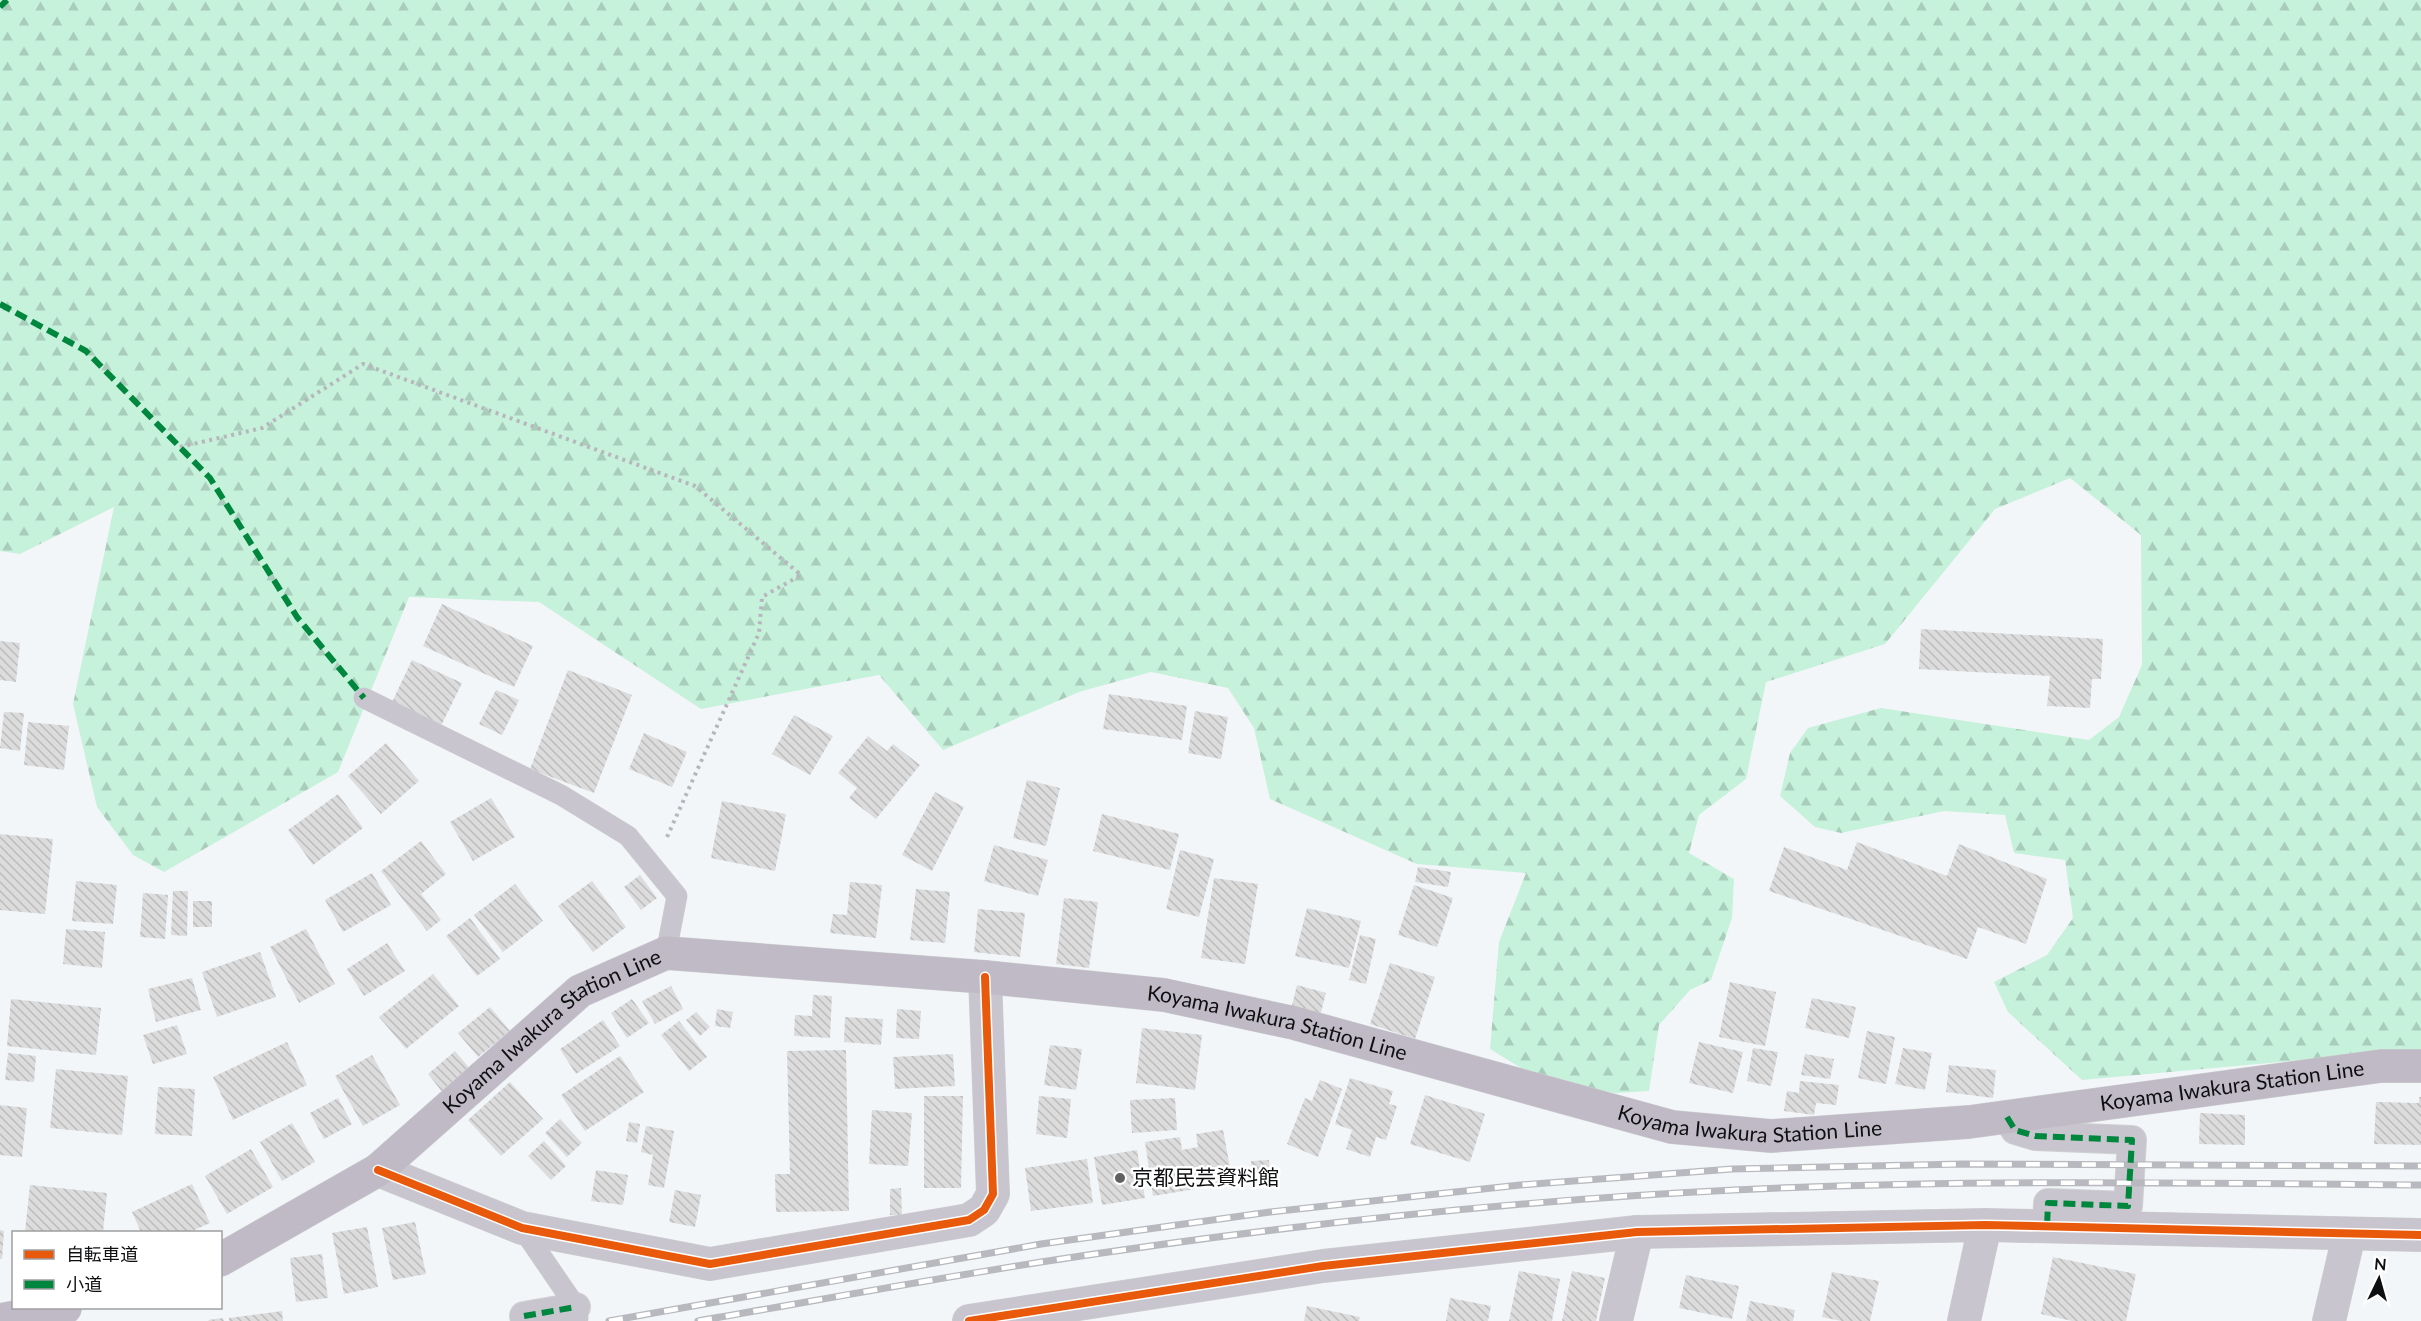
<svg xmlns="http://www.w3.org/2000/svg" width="2421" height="1321" viewBox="0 0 2421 1321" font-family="Lato,'Noto Sans JP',sans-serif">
<defs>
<pattern id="forest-firs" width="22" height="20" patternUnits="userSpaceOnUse" patternTransform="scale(1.5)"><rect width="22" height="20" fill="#c6f1db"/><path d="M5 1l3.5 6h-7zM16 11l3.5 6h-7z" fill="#a9cdbb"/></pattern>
<pattern id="building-back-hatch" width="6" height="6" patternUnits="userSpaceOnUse" patternTransform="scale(1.5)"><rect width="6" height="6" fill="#dcdcdd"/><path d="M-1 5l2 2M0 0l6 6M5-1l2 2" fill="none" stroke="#bcbcbd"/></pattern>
</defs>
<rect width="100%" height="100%" fill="#f3f6f9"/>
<polygon fill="url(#forest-firs)" points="0,0 2421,0 2421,1049 2082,1080 2008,1012 1994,982 2047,955 2073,918 2065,860 2014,853 2005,815 1944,811 1841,833 1815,827 1780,796 1790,753 1808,728 1881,708 2089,740 2119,717 2142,665 2141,535 2070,478 1995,509 1885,644 1766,682 1746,779 1699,815 1689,853 1734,879 1732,918 1711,980 1690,990 1659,1025 1649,1091 1616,1093 1544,1082 1490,1049 1499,942 1526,873 1417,864 1270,799 1254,728 1228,688 1151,672 1079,692 943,750 879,675 701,709 539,602 409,597 338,772 164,872 133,855 97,807 73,704 114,507 20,554 0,551"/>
<g fill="url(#building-back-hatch)">
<polygon points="442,604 533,646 514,687 423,646"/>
<polygon points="1921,629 2103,639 2101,679 2092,679 2090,708 2047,706 2050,676 1919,669"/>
<polygon points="0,641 20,643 16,682 0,680"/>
<polygon points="412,660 462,683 441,726 392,702"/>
<polygon points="568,670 632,695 594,793 530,769"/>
<polygon points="496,690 519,700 502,735 479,724"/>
<polygon points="1109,694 1187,706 1182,740 1103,729"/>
<polygon points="1195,711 1228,717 1221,759 1188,753"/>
<polygon points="4,712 24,713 20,751 0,748"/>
<polygon points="794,715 833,736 810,775 772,754"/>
<polygon points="28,722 69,726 64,770 24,765"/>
<polygon points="644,733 687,752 672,787 629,769"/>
<polygon points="868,736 887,751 893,744 920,765 876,819 849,798 857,788 838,773"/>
<polygon points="386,743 419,781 381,814 348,776"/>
<polygon points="1027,780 1060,788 1046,846 1013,838"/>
<polygon points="935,792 964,807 932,871 902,855"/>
<polygon points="338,794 363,828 313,865 288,830"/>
<polygon points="491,798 515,837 473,861 450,822"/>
<polygon points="722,801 786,814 775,871 711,858"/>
<polygon points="1102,814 1179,834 1170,870 1093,851"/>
<polygon points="0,834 53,839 45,914 0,910"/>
<polygon points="421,841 446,874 421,894 441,920 427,931 381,871"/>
<polygon points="1857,842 1947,876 1959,844 2047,879 2026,944 1978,927 1967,959 1769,891 1784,847 1847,870"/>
<polygon points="994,845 1048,860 1038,896 984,881"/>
<polygon points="1180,850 1214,859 1199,917 1166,909"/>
<polygon points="1418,867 1451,872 1448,887 1415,882"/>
<polygon points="372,873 391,905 343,932 325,900"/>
<polygon points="640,875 657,898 641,910 624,887"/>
<polygon points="1214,878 1258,884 1245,964 1201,958"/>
<polygon points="76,881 117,885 113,924 72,921"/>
<polygon points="592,881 626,927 593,952 558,906"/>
<polygon points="850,882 882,885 876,938 830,933 833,914 847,915"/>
<polygon points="515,884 543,921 503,952 474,915"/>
<polygon points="1414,885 1453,898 1437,947 1398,935"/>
<polygon points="916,889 950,892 945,943 910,940"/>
<polygon points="173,891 188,891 187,936 171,935"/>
<polygon points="143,893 168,895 165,939 140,937"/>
<polygon points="1064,898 1098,902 1089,968 1056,964"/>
<rect x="193" y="901" width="19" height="26"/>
<polygon points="1307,908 1361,921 1349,968 1295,956"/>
<polygon points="978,909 1025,913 1020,957 974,952"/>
<polygon points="470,918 500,959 477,976 446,936"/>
<polygon points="66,929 105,932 102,968 63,964"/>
<polygon points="306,929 335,984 299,1003 270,947"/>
<polygon points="1360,935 1376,939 1366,984 1349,980"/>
<polygon points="387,943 405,971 364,996 347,969"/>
<polygon points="260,952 276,997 217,1017 202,972"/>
<polygon points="1390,963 1435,977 1415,1039 1370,1024"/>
<polygon points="433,974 459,1006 406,1049 379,1017"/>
<polygon points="192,978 201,1010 156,1022 148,989"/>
<polygon points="1730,982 1776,992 1765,1046 1719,1037"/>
<polygon points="1297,985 1326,993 1320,1016 1291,1009"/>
<polygon points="671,986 683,1009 655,1024 642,1001"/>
<polygon points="813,995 832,996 830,1038 794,1036 795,1015 812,1016"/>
<polygon points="1812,998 1856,1007 1849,1038 1805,1028"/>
<polygon points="11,999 101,1008 96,1055 7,1046"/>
<polygon points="632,999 649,1023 627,1038 611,1013"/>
<polygon points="490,1007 510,1031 478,1057 458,1033"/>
<polygon points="717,1009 733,1012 730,1028 715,1026"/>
<polygon points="897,1009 921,1011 919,1039 896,1038"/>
<polygon points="696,1012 710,1027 700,1036 686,1020"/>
<polygon points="845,1017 883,1019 881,1045 844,1042"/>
<polygon points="603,1020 620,1046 576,1074 560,1049"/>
<polygon points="679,1021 707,1057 689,1071 661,1035"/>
<polygon points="177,1025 187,1054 153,1064 143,1035"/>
<polygon points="1142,1028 1202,1035 1195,1090 1136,1083"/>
<polygon points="1867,1031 1895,1037 1886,1084 1858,1078"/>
<polygon points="287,1042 307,1085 233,1120 213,1077"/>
<polygon points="1699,1042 1743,1052 1733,1093 1689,1083"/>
<polygon points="1050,1045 1082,1049 1076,1090 1044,1085"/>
<polygon points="1753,1048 1778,1052 1771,1086 1747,1081"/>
<polygon points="1903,1048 1932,1053 1925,1090 1895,1084"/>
<polygon points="846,1050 849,1211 776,1212 775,1174 790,1174 787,1051"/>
<polygon points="455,1051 471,1070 443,1093 428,1074"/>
<polygon points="8,1053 36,1056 34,1082 5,1080"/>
<polygon points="953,1054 955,1086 895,1089 893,1057"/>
<polygon points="1805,1054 1834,1059 1830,1079 1801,1075"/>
<polygon points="372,1055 400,1105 363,1126 335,1076"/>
<polygon points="620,1056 644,1092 585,1131 561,1095"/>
<polygon points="1949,1065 1996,1070 1993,1098 1946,1092"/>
<polygon points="56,1069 128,1076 122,1135 50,1128"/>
<polygon points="1350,1078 1393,1091 1389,1104 1397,1106 1386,1140 1376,1137 1370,1157 1346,1149 1352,1130 1335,1124"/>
<polygon points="1320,1080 1342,1089 1318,1157 1287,1144 1305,1098 1312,1101"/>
<polygon points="1800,1081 1839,1085 1836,1105 1816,1103 1814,1115 1784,1111 1787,1091 1799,1093"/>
<polygon points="510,1082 543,1119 501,1156 468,1120"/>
<polygon points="158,1087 195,1089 192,1136 155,1134"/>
<polygon points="1425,1095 1485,1114 1470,1162 1410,1144"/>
<polygon points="924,1096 963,1096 961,1188 924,1188"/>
<polygon points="1039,1096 1071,1099 1067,1138 1036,1134"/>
<polygon points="2419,1097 2421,1097 2421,1145 2374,1144 2376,1102 2419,1103"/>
<polygon points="338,1098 352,1124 324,1139 310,1113"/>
<polygon points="1175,1098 1177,1130 1132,1133 1130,1100"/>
<polygon points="0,1105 27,1108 22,1157 0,1155"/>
<polygon points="872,1110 912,1113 908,1166 869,1164"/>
<polygon points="2200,1113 2245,1115 2245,1145 2199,1144"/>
<polygon points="560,1119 582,1143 567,1157 545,1133"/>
<polygon points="629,1122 640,1124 637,1143 626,1141"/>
<polygon points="292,1123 315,1162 282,1181 260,1142"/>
<polygon points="646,1126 674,1131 664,1188 648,1185 653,1155 641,1152"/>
<polygon points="1223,1130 1233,1183 1153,1196 1145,1142 1180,1137 1182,1150 1198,1147 1196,1134"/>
<polygon points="544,1141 566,1166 551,1180 528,1156"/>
<polygon points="251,1149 273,1187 227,1214 205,1176"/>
<polygon points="1137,1150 1145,1198 1102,1205 1094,1157"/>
<polygon points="1087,1159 1093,1203 1031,1211 1025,1168"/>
<polygon points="1269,1160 1270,1174 1252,1175 1251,1161"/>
<polygon points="596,1170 628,1175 623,1205 591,1201"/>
<polygon points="192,1184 210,1223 190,1232 141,1232 132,1212"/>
<polygon points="30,1185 107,1193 103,1232 25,1232"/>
<polygon points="901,1188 902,1215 890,1215 890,1189"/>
<polygon points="675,1190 701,1195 695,1227 669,1222"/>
<polygon points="415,1222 426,1274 393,1280 382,1228"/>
<polygon points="367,1227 378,1287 344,1294 332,1233"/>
<polygon points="0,1230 4,1231 2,1259 0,1259"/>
<polygon points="322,1254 328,1298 296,1302 290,1258"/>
<polygon points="2053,1257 2136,1274 2126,1321 2072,1321 2041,1314"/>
<polygon points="1519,1271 1560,1279 1552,1321 1509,1321"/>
<polygon points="1572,1271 1605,1278 1596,1321 1562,1321"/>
<polygon points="1832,1272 1879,1281 1870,1321 1841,1321 1822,1317"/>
<polygon points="1686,1275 1739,1286 1732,1319 1679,1308"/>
<polygon points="1450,1298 1491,1306 1488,1321 1446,1321"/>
<polygon points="1750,1301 1795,1310 1793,1321 1746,1321"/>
<polygon points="1307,1306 1360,1317 1359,1321 1304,1321"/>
<polygon points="282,1311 283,1321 229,1321 229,1318"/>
<polygon points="223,1318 224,1321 209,1321 208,1320"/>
</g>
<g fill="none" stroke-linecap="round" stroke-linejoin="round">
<g stroke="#cfd1d3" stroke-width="21">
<g id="service">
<polyline points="364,698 561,795 628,836 677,896 666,953"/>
<polyline points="522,1228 576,1307 578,1318"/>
</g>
</g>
<g stroke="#cfd1d3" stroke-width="30">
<g id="pedestrian">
<polyline points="2007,1117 2015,1130 2035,1136 2132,1140 2128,1206 2048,1203 2047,1227"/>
<polyline points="524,1316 576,1307"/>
</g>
</g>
<g stroke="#cfd1d3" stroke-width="34">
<g id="minor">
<polyline points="378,1170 522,1228 710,1264 969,1220 984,1210 993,1194 985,977"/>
<polyline points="969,1321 1323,1266 1637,1232 1985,1225 2421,1235"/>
<polyline points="1616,1321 1637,1232"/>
<polyline points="1964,1321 1985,1225"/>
<polyline points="2329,1321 2349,1235"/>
</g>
</g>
<g stroke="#cfd1d3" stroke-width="34">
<g id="secondary">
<path id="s1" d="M220,1260L378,1170L580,991L666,953L985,977L1164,995L1294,1023L1672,1127L1771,1136L1969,1122L2381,1066H2421"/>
<polyline points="0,1320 65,1308"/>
</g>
</g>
<polyline stroke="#b8b6bd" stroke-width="4" stroke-dasharray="3 4.5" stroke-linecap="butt" points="180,447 262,428 363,364 695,486 801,575 762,597 759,633 667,837"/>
<use href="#service" stroke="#c8c5ce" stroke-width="20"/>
<use href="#pedestrian" stroke="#c8c5ce" stroke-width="28"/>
<use href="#minor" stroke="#c8c5ce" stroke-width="33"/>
<use href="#secondary" stroke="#bfbac6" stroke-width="33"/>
<g stroke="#b8b9be" stroke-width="7">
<g id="rail">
<polyline points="609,1321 1041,1244 1270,1212 1520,1185 1732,1169 1962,1164 2421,1166"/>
<path d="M698,1321C813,1301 927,1280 1041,1262C1270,1227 1502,1201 1734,1190C1963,1179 2192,1183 2421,1185"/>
</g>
</g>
<use href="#rail" stroke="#fff" stroke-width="4.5" stroke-dasharray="14" stroke-linecap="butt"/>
<g stroke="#00873e" stroke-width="6" stroke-dasharray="12 6" stroke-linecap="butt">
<polyline points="0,7 7,0"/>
<polyline points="0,304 86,351 210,478 297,617 364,698"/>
<polyline points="2007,1117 2015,1130 2035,1136 2132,1140 2128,1206 2048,1203 2047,1227"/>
<polyline points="524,1316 576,1307"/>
</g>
<g stroke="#fff" stroke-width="11">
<g id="cycleway">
<polyline points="378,1170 522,1228 710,1264 969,1220 984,1210 993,1194 985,977"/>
<polyline points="969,1321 1323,1266 1637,1232 1985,1225 2421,1235"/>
</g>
</g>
<use href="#cycleway" stroke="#e8590c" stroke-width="8"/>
</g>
<circle fill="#5e6062" stroke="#fff" stroke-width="2" cx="1120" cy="1178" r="6"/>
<g text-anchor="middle" stroke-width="5" stroke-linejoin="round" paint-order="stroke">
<g font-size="21" fill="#0e0f11" stroke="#fff">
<text dy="7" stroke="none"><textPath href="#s1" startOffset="1162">Koyama Iwakura Station Line</textPath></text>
<text dy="7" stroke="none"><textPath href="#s1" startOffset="406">Koyama Iwakura Station Line</textPath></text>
<text dy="7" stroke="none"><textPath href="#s1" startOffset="2134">Koyama Iwakura Station Line</textPath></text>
<text dy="7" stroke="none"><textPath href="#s1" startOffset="1648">Koyama Iwakura Station Line</textPath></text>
</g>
<g font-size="21" fill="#0e0f11" stroke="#fff" text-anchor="start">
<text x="1132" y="1185">京都民芸資料館</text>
</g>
</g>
<rect x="12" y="1231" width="210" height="78" fill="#ffffff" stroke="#9f9fa0" stroke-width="1.5"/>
<rect x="24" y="1250" width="30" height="9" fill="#e8590c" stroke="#9f9fa0" stroke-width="1.5"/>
<text x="66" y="1261" font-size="18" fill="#0e0f11">自転車道</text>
<rect x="24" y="1280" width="30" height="9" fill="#00873e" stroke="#9f9fa0" stroke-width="1.5"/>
<text x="66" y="1291" font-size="18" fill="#0e0f11">小道</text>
<g transform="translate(2379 1279) rotate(5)" stroke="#ffffff" stroke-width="4.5" paint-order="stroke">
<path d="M0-4.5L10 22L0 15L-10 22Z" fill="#0e0f11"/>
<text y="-9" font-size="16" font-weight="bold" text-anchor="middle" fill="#0e0f11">N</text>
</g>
</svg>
